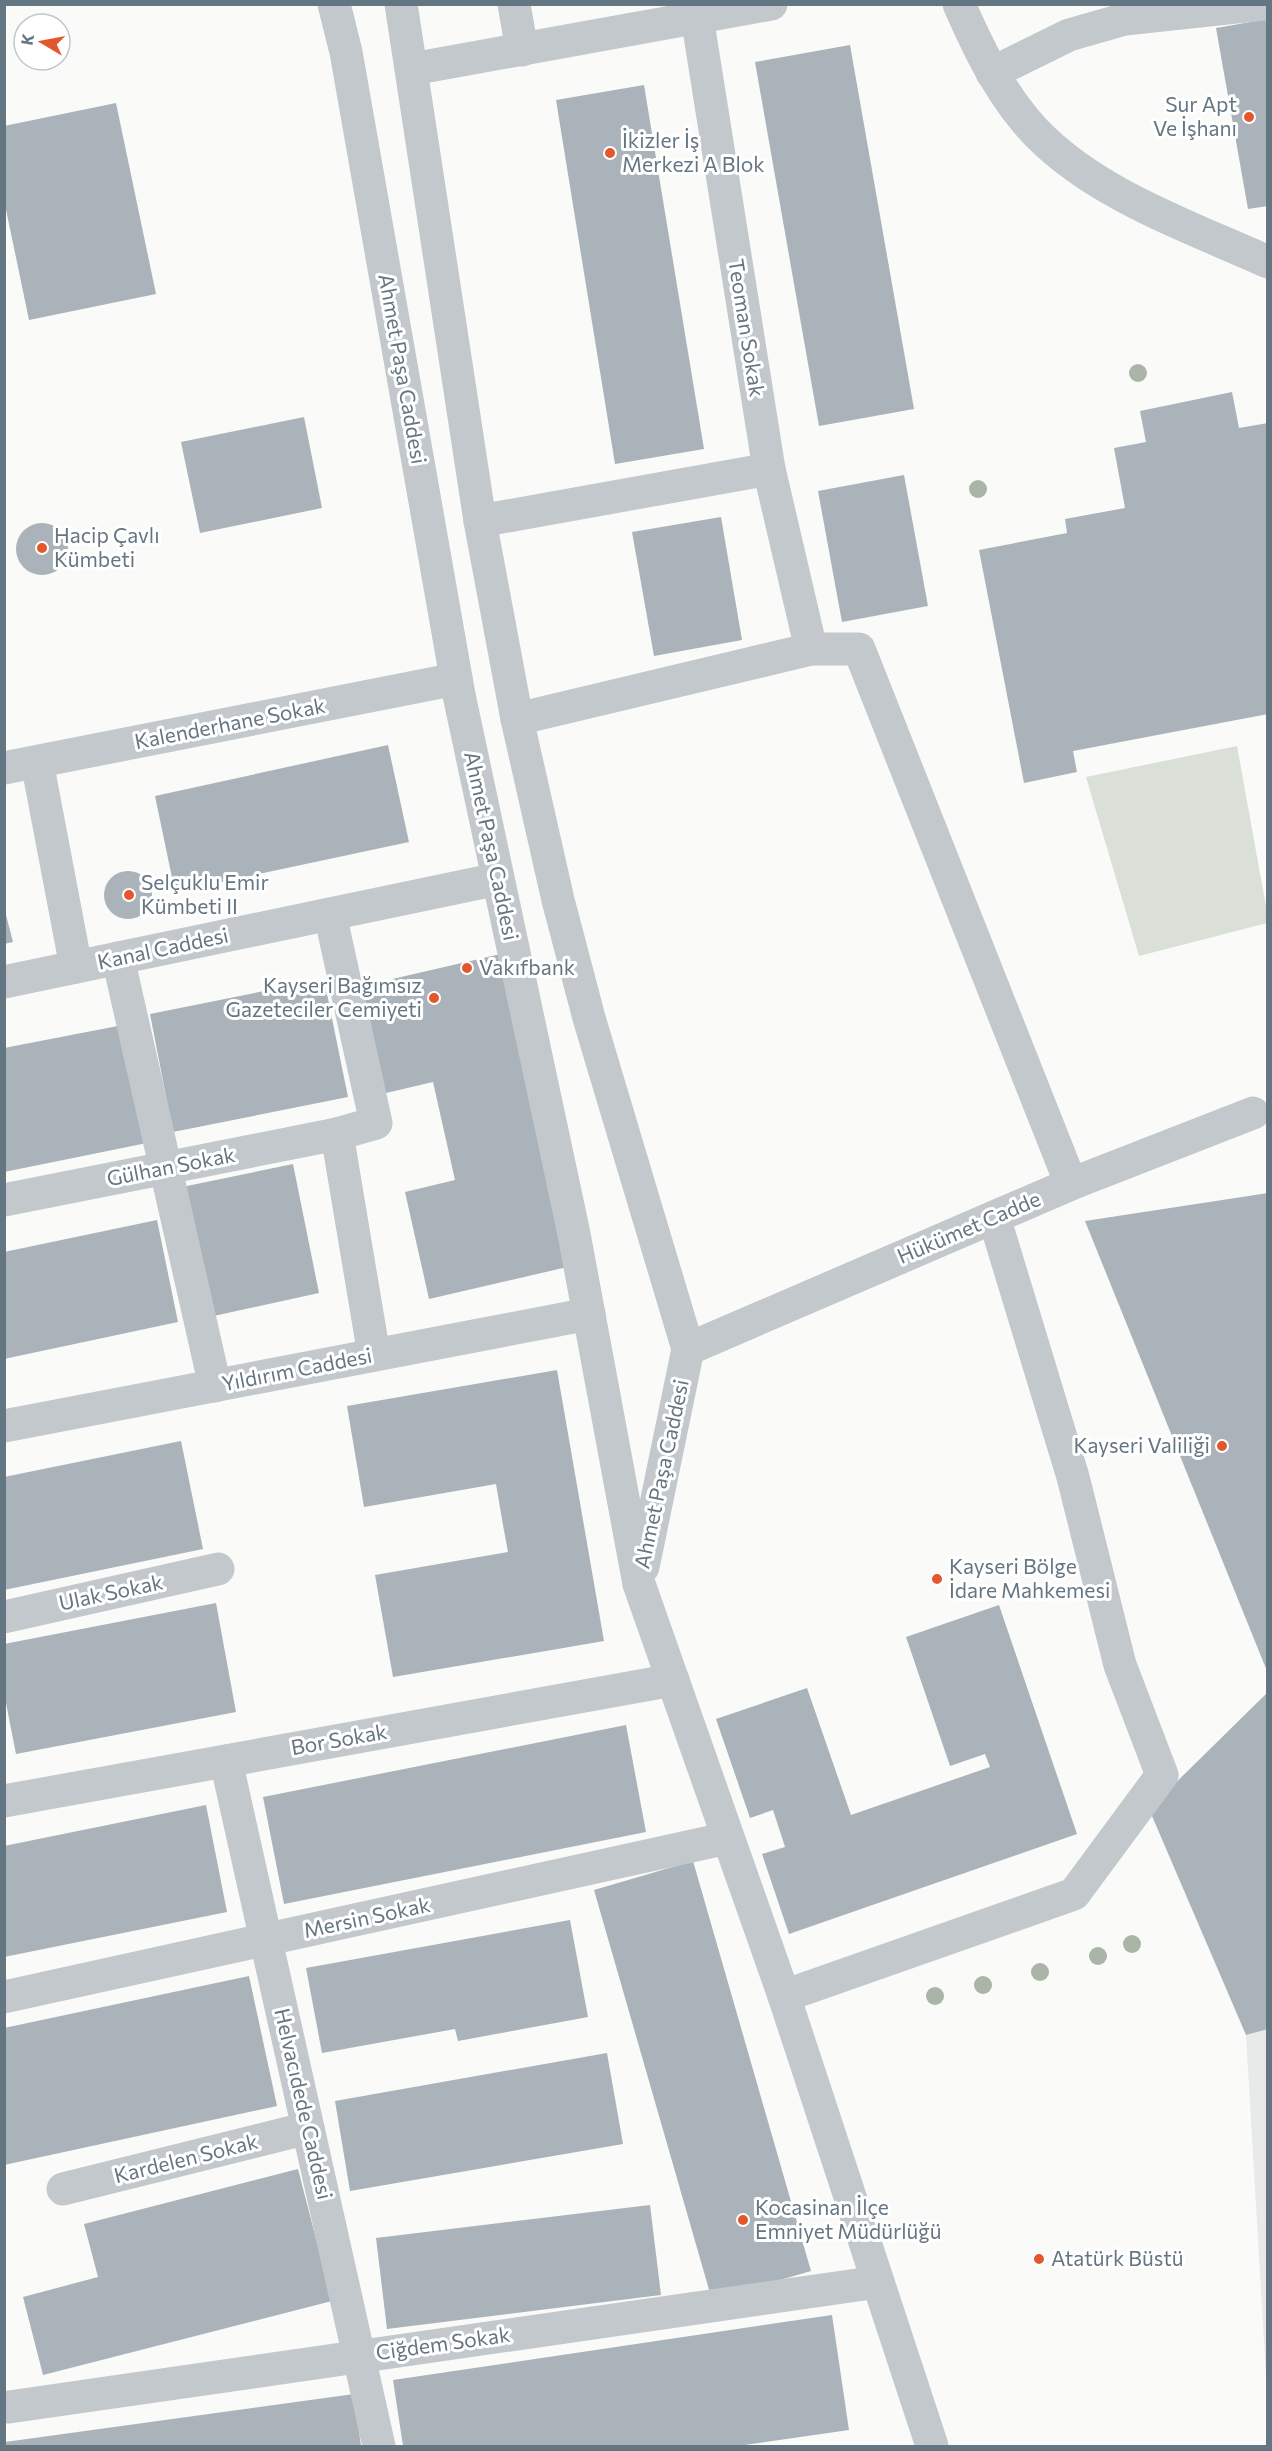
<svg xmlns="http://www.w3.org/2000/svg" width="1272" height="2451" viewBox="0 0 1272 2451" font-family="Commissioner,sans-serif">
<rect width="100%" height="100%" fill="#fafaf8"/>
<polygon fill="#e8e9e9" points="1267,2029 1267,2393 1246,2035"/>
<polygon fill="#dadfd7" points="1237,746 1267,912 1267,923 1139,956 1086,777"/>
<g fill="#aab3b9">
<polygon points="1268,19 1268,206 1248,209 1216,28"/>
<polygon points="850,45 914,409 819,426 755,62"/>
<polygon points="644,85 704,449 615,464 556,100"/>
<polygon points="116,103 156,294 29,320 4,200 4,126"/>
<polygon points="1232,392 1239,428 1268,423 1268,714 1073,751 1077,772 1024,783 979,550 1067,533 1065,519 1125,508 1114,448 1146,442 1140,411"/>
<polygon points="304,417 322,508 200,533 181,442"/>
<polygon points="904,475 928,606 842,622 818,491"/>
<polygon points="721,517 742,640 654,656 632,532"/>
<circle cx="42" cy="549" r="26"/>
<polygon points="388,745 409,842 175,892 155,796"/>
<circle cx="128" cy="895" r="24"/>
<polygon points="4,907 13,942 4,944"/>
<polygon points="505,953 576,1265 429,1299 405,1192 455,1180 433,1082 373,1096 349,989"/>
<polygon points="324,979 348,1097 173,1132 150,1014"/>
<polygon points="123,1025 147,1143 4,1172 4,1048"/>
<polygon points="293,1164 319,1293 209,1317 182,1187"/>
<polygon points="1268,1193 1268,1671 1267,1671 1085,1221"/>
<polygon points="157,1220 178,1322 4,1359 4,1252"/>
<polygon points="557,1370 604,1641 393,1677 375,1575 508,1552 503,1525 496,1484 364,1507 347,1406"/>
<polygon points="181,1441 203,1549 4,1590 4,1477"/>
<polygon points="216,1603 236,1712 16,1754 4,1693 4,1644"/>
<polygon points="999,1605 1077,1834 789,1934 762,1854 785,1847 773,1810 750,1818 716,1719 807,1688 851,1815 990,1767 985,1754 950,1766 906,1637"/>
<polygon points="1268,1692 1268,2029 1246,2035 1149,1809"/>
<polygon points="626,1725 646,1832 284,1904 263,1797"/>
<polygon points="206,1805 227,1912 4,1957 4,1846"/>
<polygon points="693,1861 811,2271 712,2300 594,1890"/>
<polygon points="570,1920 588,2017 458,2041 455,2029 322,2053 306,1968"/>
<polygon points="249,1976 277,2106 4,2165 4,2028"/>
<polygon points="607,2053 623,2144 350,2191 335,2101"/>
<polygon points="298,2169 332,2301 43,2375 23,2297 98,2277 84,2224"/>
<polygon points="650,2205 661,2295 387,2329 376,2238"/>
<polygon points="832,2315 849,2430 738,2446 403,2446 393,2380"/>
<polygon points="354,2394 361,2446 5,2446 5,2442"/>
</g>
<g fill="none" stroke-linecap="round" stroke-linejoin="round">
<g stroke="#c3c8cc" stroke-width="33">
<polyline points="514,4 522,50"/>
<polyline points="695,4 769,469 811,649"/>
<polyline points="412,69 771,4"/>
<polyline points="992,73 1069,35 1125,19 1264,4"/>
<polyline points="480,521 769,469"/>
<polyline points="517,719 811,649 859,649 1071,1184"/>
<polyline points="37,762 76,967"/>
<polyline points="4,768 456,679"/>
<polyline points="118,958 215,1386"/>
<polyline points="4,982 498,879"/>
<polyline points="337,1134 374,1355"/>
<polyline points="4,1200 337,1134 376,1123 330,914"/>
<polyline points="688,1349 1071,1184 1253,1113"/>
<polyline points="4,1426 589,1314"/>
<polyline points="4,1617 218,1569"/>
<polyline points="226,1761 379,2446"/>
<polyline points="4,1801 673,1680"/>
<polyline points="784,1996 1074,1894 1162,1775 1120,1665 1073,1477 994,1217"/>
<polyline points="4,1997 728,1838"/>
<polyline points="63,2189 308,2128"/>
<polyline points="9,2407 878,2282"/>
</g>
<g stroke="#c3c8cc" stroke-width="33">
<polyline points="334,4 346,52 459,695 574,1234 639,1584 784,1996 932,2446"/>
<polyline points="401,4 480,521 517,719 558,900 589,1018 688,1349 643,1567"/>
<path d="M959,4C977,45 996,85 1025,120C1083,190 1186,225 1268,262"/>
</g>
</g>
<g fill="#aab4a7">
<circle cx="1138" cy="373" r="9"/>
<circle cx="978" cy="489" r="9"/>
<circle cx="1132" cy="1944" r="9"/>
<circle cx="1098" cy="1956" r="9"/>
<circle cx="1040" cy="1972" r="9"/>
<circle cx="983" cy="1985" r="9"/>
<circle cx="935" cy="1996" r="9"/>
</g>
<g fill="#e4572e" stroke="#fff" stroke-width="2">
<circle cx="1249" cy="117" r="6"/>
<circle cx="610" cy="153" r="6"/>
<circle cx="42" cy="548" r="6"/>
<circle cx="129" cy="895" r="6"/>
<circle cx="467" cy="968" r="6"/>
<circle cx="434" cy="998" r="6"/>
<circle cx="1222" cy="1446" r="6"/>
<circle cx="937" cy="1579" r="6"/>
<circle cx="743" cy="2220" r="6"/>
<circle cx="1039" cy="2259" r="6"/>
</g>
<g text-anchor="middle" stroke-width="6" stroke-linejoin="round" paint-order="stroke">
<g font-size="21" fill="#657683" stroke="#fff" text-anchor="start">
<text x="1237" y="112" text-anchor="end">Sur Apt<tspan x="1237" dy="24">Ve İşhanı</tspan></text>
<text x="622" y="148">İkizler İş<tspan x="622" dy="24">Merkezi A Blok</tspan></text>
<text x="54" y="543">Hacip Çavlı<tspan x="54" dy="24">Kümbeti</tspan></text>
<text x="141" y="890">Selçuklu Emir<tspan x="141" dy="24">Kümbeti II</tspan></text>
<text x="479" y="975">Vakıfbank</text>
<text x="422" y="993" text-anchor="end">Kayseri Bağımsız<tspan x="422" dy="24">Gazeteciler Cemiyeti</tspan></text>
<text x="1210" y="1453" text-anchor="end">Kayseri Valiliği</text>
<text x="949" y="1574">Kayseri Bölge<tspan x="949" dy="24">İdare Mahkemesi</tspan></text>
<text x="755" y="2215">Kocasinan İlçe<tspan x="755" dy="24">Emniyet Müdürlüğü</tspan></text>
<text x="1051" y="2266">Atatürk Büstü</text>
</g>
<g font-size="21" fill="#657683" stroke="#fff">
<text transform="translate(746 328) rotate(81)" y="7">Teoman Sokak</text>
<text transform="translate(402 369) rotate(80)" y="7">Ahmet Paşa Caddesi</text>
<text transform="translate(230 724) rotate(-11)" y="7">Kalenderhane Sokak</text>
<text transform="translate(491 846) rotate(78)" y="7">Ahmet Paşa Caddesi</text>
<text transform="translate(163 949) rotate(-12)" y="7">Kanal Caddesi</text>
<text transform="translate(171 1167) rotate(-11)" y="7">Gülhan Sokak</text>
<text transform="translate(969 1228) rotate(-23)" y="7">Hükümet Cadde</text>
<text transform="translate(297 1370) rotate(-11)" y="7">Yıldırım Caddesi</text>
<text transform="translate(662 1474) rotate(-78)" y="7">Ahmet Paşa Caddesi</text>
<text transform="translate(111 1593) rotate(-12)" y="7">Ulak Sokak</text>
<text transform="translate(339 1740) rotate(-10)" y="7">Bor Sokak</text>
<text transform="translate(367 1918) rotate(-12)" y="7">Mersin Sokak</text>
<text transform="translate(303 2104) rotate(77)" y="7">Helvacıdede Caddesi</text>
<text transform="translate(186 2159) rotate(-14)" y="7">Kardelen Sokak</text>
<text transform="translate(443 2344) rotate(-8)" y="7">Ciğdem Sokak</text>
</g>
</g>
<rect width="1272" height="2451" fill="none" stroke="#657683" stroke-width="12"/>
<g transform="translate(42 42) rotate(280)"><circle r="28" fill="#ffffff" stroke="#c1c8cd" stroke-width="1.5"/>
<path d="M0-4.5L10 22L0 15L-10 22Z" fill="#e4572e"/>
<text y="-9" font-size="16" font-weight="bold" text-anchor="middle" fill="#657683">K</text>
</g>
</svg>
